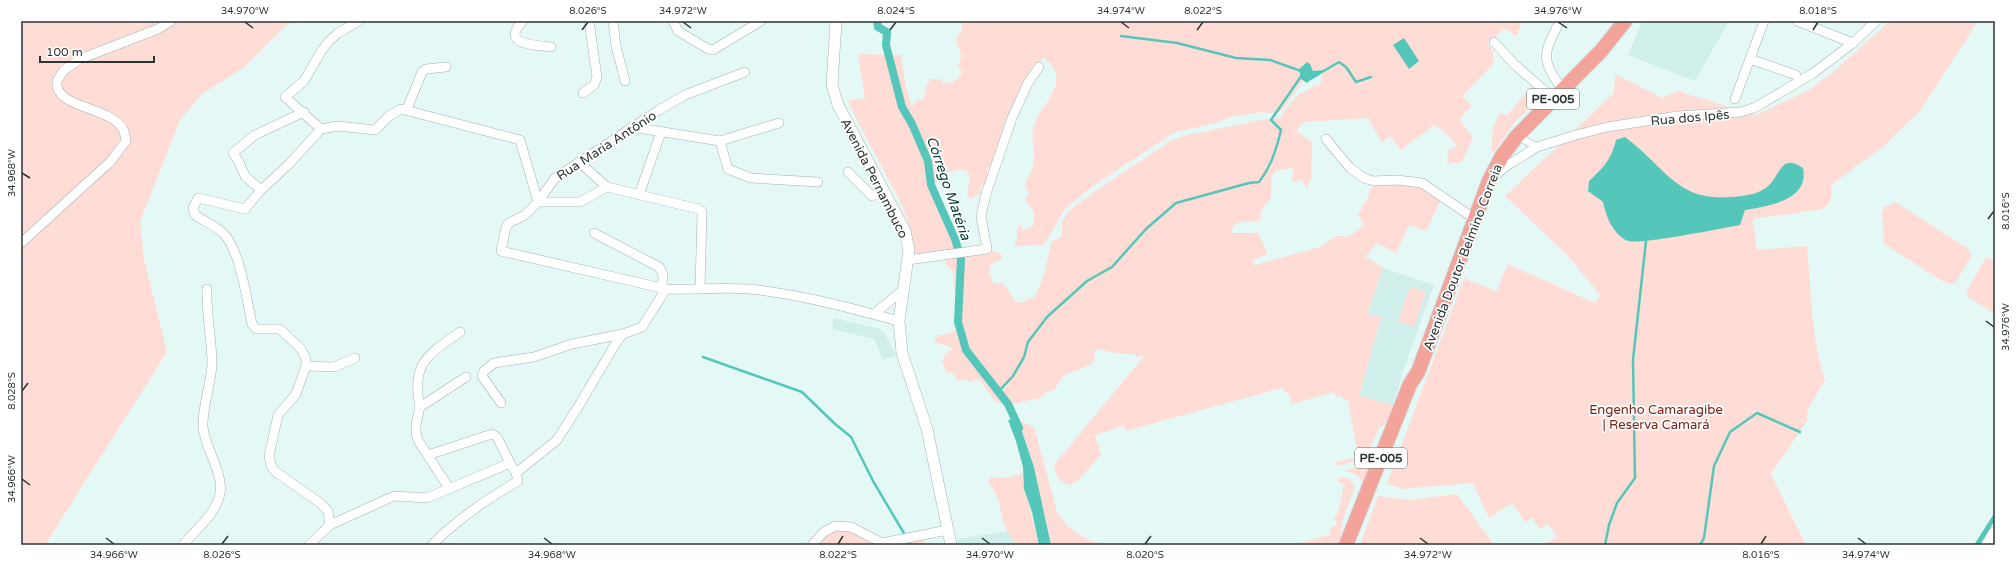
<svg xmlns="http://www.w3.org/2000/svg" width="2016" height="566" viewBox="0 0 2016 566" font-family="'Varela Round',sans-serif">
<rect width="100%" height="100%" fill="#e4f9f6"/>
<g fill="#d1efea">
<polygon points="1642,21 1729,21 1695,81 1628,55"/>
<polygon points="1383,268 1434,285 1404,368 1393,405 1359,397 1381,317 1367,314"/>
<polygon points="834,318 880,329 885,334 896,355 883,360 874,339 832,329"/>
<polygon points="1008,531 1016,545 958,545 957,539"/>
</g>
<g fill="#ffdcd5">
<polygon points="21,21 299,21 286,25 242,69 202,94 180,120 140,222 144,259 167,352 45,545 21,545"/>
<path d="M962,21H1523L1516,36L1505,28L1487,43L1493,51V64L1462,96L1472,106L1459,119L1473,137L1462,162L1447,164L1448,151L1457,146L1445,132L1434,125L1401,150L1390,136L1382,143L1368,118L1304,122L1296,131L1312,142L1311,181H1308V188H1306L1302,179L1294,182L1291,179L1294,176L1292,168C1286,167 1288,170 1283,170C1267,168 1272,188 1271,198L1262,209L1259,221C1250,224 1235,216 1231,233H1259L1267,254L1253,260L1255,265L1320,247L1337,236L1348,237L1364,225L1358,215C1363,202 1368,203 1370,189L1378,183H1422L1441,199L1426,231L1409,225L1396,253L1376,243L1366,257L1383,268L1367,314L1381,317L1359,396L1393,405L1389,419L1377,431L1367,458L1337,466L1336,462L1358,457L1348,400H1344L1342,396L1336,397L1334,392L1292,404L1289,395L1281,388L1126,431L1124,426L1095,435L1101,455L1078,480L1070,485C1058,482 1056,476 1054,465L1145,355L1137,357L1133,354H1121L1097,349L1094,354L1095,360L1090,365L1063,376L1055,389L1045,393C1040,401 1035,398 1029,400C999,410 998,406 981,381L977,379L969,382L967,379L957,381L953,372L947,374L942,362L944,356L953,348L934,342L938,335L948,334L958,329L953,272L945,263L948,258C963,255 989,245 1002,255V259L991,264L989,271L993,283H1003L1015,301L1022,303L1028,299L1035,297L1044,274L1052,241L1062,237V223L1065,216L1074,207L1098,189L1172,140L1192,134L1272,118H1281C1288,102 1303,88 1320,85L1323,72V70L1313,71L1310,64L1304,63L1299,69L1303,81L1283,109L1276,114L1263,112L1229,117L1217,123L1175,132L1090,188L1064,210L1047,240L1042,245L1014,246L1017,240V228L1020,225L1023,229H1028L1034,225V213L1025,199L1029,193L1025,188C1026,177 1034,171 1034,159C1035,149 1030,135 1034,125C1042,102 1074,81 1044,58L1033,70L994,163L987,168L988,182L981,186L980,194L970,199L967,196L970,177L966,170L960,169L946,173L940,181L934,182L959,239L961,251L915,256L910,227L900,201L853,113L848,100L865,99L858,54L901,55L906,87L912,107L916,101L924,99L927,84L930,79H940L943,83L949,82L952,84L962,73L958,67L961,56L956,39L962,31Z"/>
<path d="M1890,21H1978L1920,111L1884,146L1831,185C1832,196 1832,203 1822,209L1753,219L1757,250L1807,246C1811,290 1811,337 1825,380L1807,411V421L1771,474L1806,545H1544L1557,537L1548,524L1540,529L1532,518L1525,522L1512,503L1489,518L1473,483L1403,489L1387,484L1464,278L1496,291L1508,264L1595,303L1600,295L1569,257L1505,196L1614,93L1615,74L1662,98L1680,90L1683,93L1756,115L1809,90L1833,72Z"/>
<polygon points="1534,90 1544,95 1515,122 1495,151 1491,152 1493,127 1500,113 1507,115 1525,94"/>
<polygon points="1895,202 1969,249 1971,257 1956,282 1952,284 1942,281 1884,244 1882,212 1884,207"/>
<polygon points="1986,257 1995,262 1995,314 1968,297 1966,293"/>
<polygon points="1410,287 1426,292 1414,327 1398,321"/>
<polygon points="1018,420 1034,427 1057,512 1068,527 1088,540 1106,545 1051,545 1034,467"/>
<path d="M1374,462L1364,487C1362,477 1354,472 1344,471Z"/>
<path d="M1022,473C1026,497 1034,521 1039,545H1016C1012,538 1006,531 1004,523C998,507 1002,497 988,483L990,477L1007,478Z"/>
<polygon points="1338,478 1349,478 1355,487 1343,519 1339,545 1294,545 1331,534 1330,528 1337,525 1334,517 1338,513 1344,484 1338,482"/>
<polygon points="1457,494 1494,545 1360,545 1378,496 1409,500"/>
<polygon points="848,527 875,543 922,539 927,545 820,545 828,533"/>
</g>
<g fill="#55c7ba">
<polygon points="1404,38 1419,61 1409,69 1393,45"/>
<path d="M1307,62L1310,64L1313,71L1323,70V72C1320,76 1312,78 1307,83L1301,79L1299,69Z"/>
<path d="M1625,137C1669,170 1677,205 1741,196C1751,195 1759,193 1767,187C1781,176 1780,152 1803,168C1810,201 1767,206 1745,210L1740,225C1724,228 1640,245 1628,241C1613,235 1606,216 1603,202L1588,191L1589,181C1604,167 1611,160 1616,140Z"/>
<polygon points="1015,419 1018,420 1034,467 1051,545 1039,545 1032,512 1024,489 1023,467 1016,441 1008,420"/>
<polygon points="1995,512 1995,520 1980,545 1974,545"/>
</g>
<g fill="none" stroke-linecap="round" stroke-linejoin="round">
<g stroke="#55c7ba" stroke-width="2.5">
<polyline points="1121,36 1177,43 1236,58 1270,60 1301,71"/>
<polyline points="1322,72 1339,62 1346,67 1356,82 1371,77"/>
<polyline points="703,357 802,392 834,423 851,437 873,481 905,535"/>
<path d="M999,391L1013,376L1024,357L1028,342L1047,317L1087,281L1112,267L1146,229L1176,203L1249,183L1259,182C1271,166 1276,151 1281,130L1271,120L1302,75"/>
<polyline points="908,541 910,545"/>
<polyline points="1605,545 1609,525 1617,503 1635,478 1633,360 1646,241"/>
<polyline points="1700,545 1704,538 1714,466 1730,432 1757,413 1800,432"/>
</g>
<polyline stroke="#55c7ba" stroke-width="8" points="877,21 878,27 887,32 886,45 902,107 912,124 928,161 931,185 955,239 961,259 958,322 966,350 1008,404 1019,428"/>
<g stroke="#a0b4b1" stroke-width="8">
<polyline id="pedestrian" points="1517,136 1537,147"/>
</g>
<g stroke="#a0b4b1" stroke-width="10">
<g id="minor">
<path d="M523,21C499,45 535,45 551,47"/>
<polyline points="613,21 616,46 625,81"/>
<polyline points="673,21 678,31 708,49 713,50 761,21"/>
<path d="M1560,21C1543,54 1540,59 1563,90"/>
<polyline points="1797,21 1853,43"/>
<polyline points="1494,42 1514,64 1554,99"/>
<polyline points="1750,59 1796,75"/>
<polyline points="583,93 594,85 597,77 589,21"/>
<polyline points="1735,99 1764,21"/>
<polyline points="407,109 422,72 426,69 446,67"/>
<polyline points="632,127 720,141 728,169 751,178 818,182"/>
<polyline points="321,129 285,97 304,81 322,50 329,41 338,33 359,21"/>
<polyline points="1326,139 1350,168 1364,178 1373,181 1397,180 1422,183 1475,219"/>
<polyline points="720,141 779,123"/>
<polyline points="579,162 607,187 699,209 702,212 700,289"/>
<polyline points="848,172 872,196 884,191"/>
<polyline points="1494,177 1505,167 1537,147 1576,135 1607,127 1678,116 1741,112 1756,107 1812,74 1853,43 1876,21"/>
<polyline points="261,190 245,176 239,162 233,153 255,135 304,112"/>
<polyline points="639,195 661,132"/>
<path d="M594,233L659,267C665,275 663,279 661,288"/>
<path d="M21,243L110,162L126,141C125,137 125,132 123,129C109,107 64,109 57,87V81L64,70L80,59L158,29L171,21"/>
<polyline points="908,260 987,249 981,216 986,194 1012,118 1028,83 1039,67"/>
<polyline points="666,289 501,251 506,227 509,223 525,215 538,202 555,178 659,110 685,95 745,72"/>
<polyline points="874,314 903,290"/>
<polyline points="306,366 334,367 355,358"/>
<polyline points="501,403 482,376 484,371 494,363 534,357 572,344 623,334"/>
<path d="M420,407C411,363 427,356 460,332"/>
<polyline points="428,455 492,434 497,437 510,463"/>
<path d="M449,488L419,442C413,431 417,420 420,407L466,377"/>
<polyline points="330,525 394,496 427,498 510,463 516,473"/>
<path d="M183,545C195,530 216,514 220,494C224,473 205,449 203,427C202,407 211,385 212,364C212,339 206,314 207,289"/>
<path d="M309,545L330,525L328,511L320,503L276,472L271,466L269,456L278,415L296,394L306,366V359L301,349L280,329H256L252,324C247,301 240,249 223,233C216,226 204,221 195,215L193,208L198,198L245,209L261,190L289,164L321,129L338,126L375,130L389,116L401,109L520,140L538,202H580L607,187"/>
<path d="M432,545C457,519 487,499 518,481L516,473L557,440L578,407L616,343L623,334L642,327L666,289C694,290 721,287 749,289C800,294 850,308 899,321"/>
<polyline points="812,545 824,532 835,526 851,527 882,543 948,530"/>
</g>
</g>
<g stroke="#a0b4b1" stroke-width="12">
<g id="tertiary">
<polyline points="836,21 832,85 838,105 905,231 909,250 899,321 902,353 927,429 951,545"/>
<polyline points="1987,545 1995,532"/>
</g>
</g>
<g stroke="#d5d7d6" stroke-width="16">
<polyline id="primary" points="1346,545 1410,384 1418,372 1489,181 1502,156 1517,136 1601,51 1625,21"/>
</g>
<use href="#pedestrian" stroke="#fff" stroke-width="7"/>
<use href="#minor" stroke="#fff" stroke-width="9"/>
<use href="#tertiary" stroke="#fff" stroke-width="11"/>
<use href="#primary" stroke="#f2a49b" stroke-width="14"/>
</g>
<path fill="none" stroke="#2c3533" stroke-width="1.5" d="M245,22L253,28M683,22L691,28M1121,22L1129,28M1558,22L1567,28M582,30L588,22M890,30L896,22M1197,30L1203,22M1813,30L1818,22M22,173L30,178M1988,219L1994,211M1986,321L1994,327M22,391L28,383M22,479L30,485M106,538L114,544M544,538L552,544M982,538L990,544M1420,538L1428,544M1858,538L1866,544M222,544L228,536M838,544L843,536M1145,544L1151,536M1761,544L1766,536"/>
<g text-anchor="middle" stroke-width="3.5" stroke-linejoin="round" paint-order="stroke">
<g fill="#fff" stroke="#6b7270" stroke-width="1">
<rect x="1527" y="89" width="52" height="20" rx="3"/>
<rect x="1355" y="448" width="52" height="20" rx="3"/>
</g>
<g font-size="12" font-weight="bold" fill="#2c3533">
<text x="1553" y="103">PE-005</text>
<text x="1381" y="462">PE-005</text>
</g>
<g font-size="13" fill="#2c3533" stroke="#fff">
<text transform="translate(1690 117) rotate(-5)" y="5">Rua dos Ipês</text>
<text transform="translate(606 145) rotate(-33)" y="5">Rua Maria Antônio</text>
<text transform="translate(875 178) rotate(63)" y="5">Avenida Pernambuco</text>
<text transform="translate(1462 257) rotate(-69)" y="5">Avenida Doutor Belmino Correia</text>
</g>
<g font-size="13" fill="#822017" stroke="#fff">
<text x="1656" y="414">Engenho Camaragibe<tspan x="1656" dy="15">| Reserva Camará</tspan></text>
</g>
<g font-size="14" font-style="italic" fill="#043b36" stroke="#fff">
<text transform="translate(949 188) rotate(71)" y="5">Córrego Matéria</text>
</g>
</g>
<rect width="2016" height="566" fill="none" stroke="#ffffff" stroke-width="44"/>
<path d="M40 56v6h114v-6" fill="none" stroke="#2c3533" stroke-width="2"/>
<text x="46" y="56" font-size="12" fill="#2c3533" stroke="#ffffff" stroke-width="3" paint-order="stroke">100 m</text>
<rect x="22" y="22" width="1972" height="522" fill="none" stroke="#2c3533" stroke-width="1.5"/>
<g font-size="10" text-anchor="middle" fill="#2c3533">
<text x="245" y="14">34.970°W</text>
<text x="588" y="14">8.026°S</text>
<text x="683" y="14">34.972°W</text>
<text x="896" y="14">8.024°S</text>
<text x="1121" y="14">34.974°W</text>
<text x="1203" y="14">8.022°S</text>
<text x="1558" y="14">34.976°W</text>
<text x="1818" y="14">8.018°S</text>
<text transform="translate(11 173) rotate(-90)" y="4">34.968°W</text>
<text transform="translate(2005 211) rotate(-90)" y="4">8.016°S</text>
<text transform="translate(2005 327) rotate(-90)" y="4">34.976°W</text>
<text transform="translate(11 391) rotate(-90)" y="4">8.028°S</text>
<text transform="translate(11 479) rotate(-90)" y="4">34.966°W</text>
<text x="114" y="558">34.966°W</text>
<text x="222" y="558">8.026°S</text>
<text x="552" y="558">34.968°W</text>
<text x="838" y="558">8.022°S</text>
<text x="990" y="558">34.970°W</text>
<text x="1145" y="558">8.020°S</text>
<text x="1428" y="558">34.972°W</text>
<text x="1761" y="558">8.016°S</text>
<text x="1866" y="558">34.974°W</text>
</g>
</svg>
